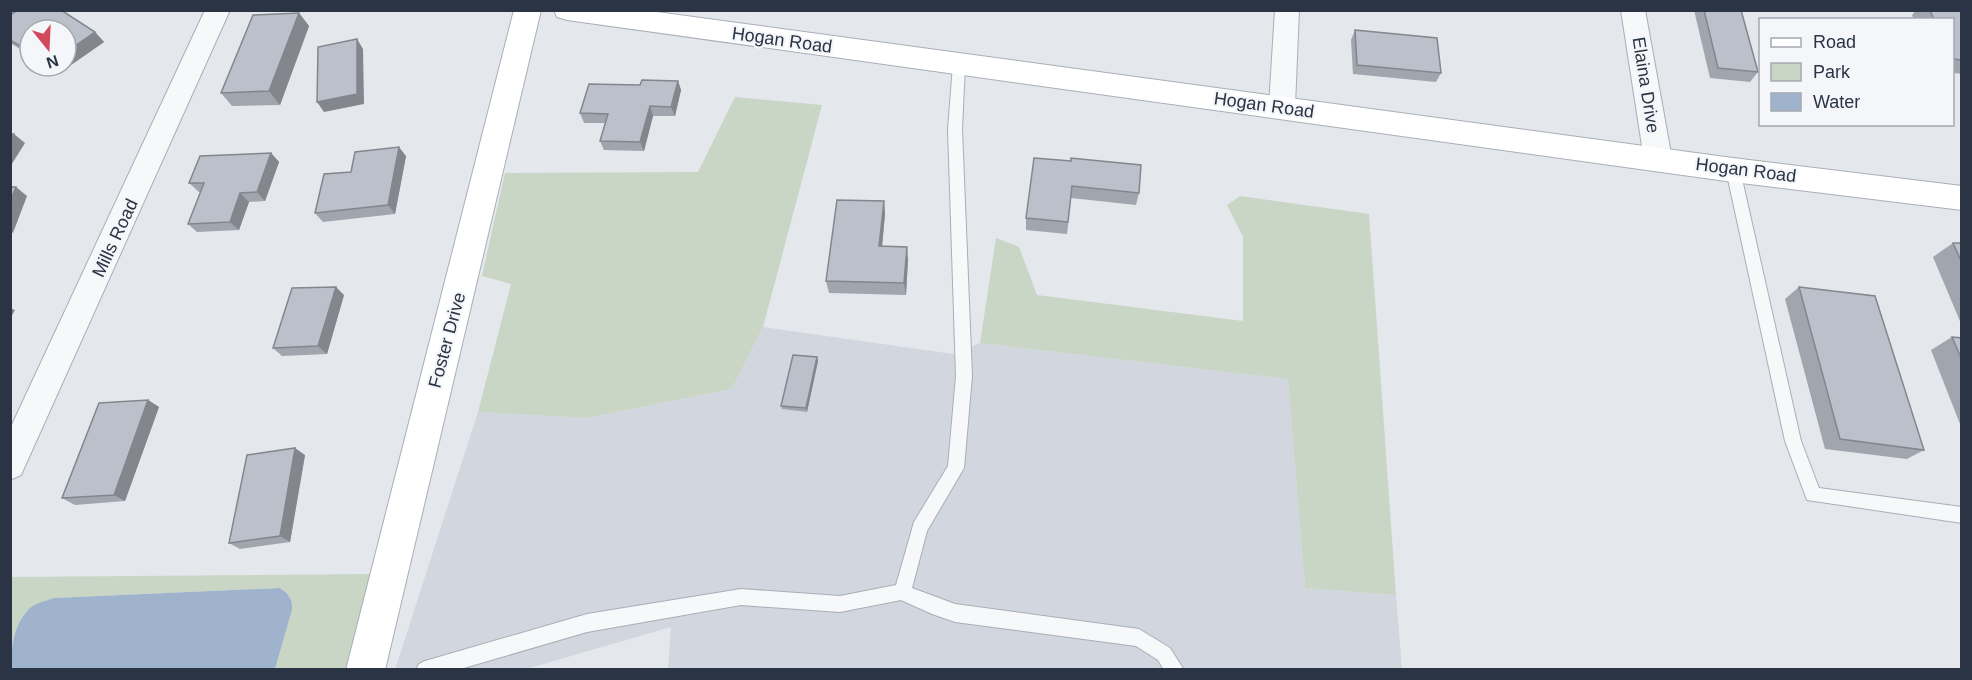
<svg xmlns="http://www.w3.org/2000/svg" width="1972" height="680" viewBox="0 0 1972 680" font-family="Helvetica,sans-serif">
<rect width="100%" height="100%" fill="#e4e7ec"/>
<polygon fill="#d2d6de" points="763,327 953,354 980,343 1288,379 1305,588 1396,595 1402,669 668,669 671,627 526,669 395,670 478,412 587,418 732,389"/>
<g fill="#c9d6c5">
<polygon points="735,97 822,105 763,327 732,389 587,418 478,412 511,284 482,276 505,173 698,172"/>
<polygon points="1240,196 1369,214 1396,595 1305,588 1288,379 980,343 996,238 1019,247 1037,295 1243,321 1243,237 1227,205"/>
<path d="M372,574L348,670L275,669L292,610C293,599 289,594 280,588L54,598C28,606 20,625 11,648L10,577Z"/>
</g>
<path fill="#9fb4cc" d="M280,588C289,594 293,599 292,610L275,669H11C10,650 14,625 28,610C34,603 46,601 54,598Z"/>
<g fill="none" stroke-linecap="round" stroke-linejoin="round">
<g stroke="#a9aeb7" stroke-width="2">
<g id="lane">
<polygon points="959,60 965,65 962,129 972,376 964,468 927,531 912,588 955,604 1139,629 1170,648 1184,670 1164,670 1158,660 1136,646 955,622 932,614 901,600 840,612 741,605 587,632 457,670 416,670 419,664 425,661 587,614 741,589 840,596 896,585 914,522 948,466 956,376 948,129 953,65"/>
<polygon points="1733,165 1740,170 1801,441 1819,488 1962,507 1962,523 1807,500 1785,441 1726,170"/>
</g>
</g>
<g stroke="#a9aeb7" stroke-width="2">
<g id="street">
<polygon points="205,10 230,10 21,475 10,480 10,429"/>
<polygon points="1275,10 1299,10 1295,106 1291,113 1282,116 1273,113 1269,106"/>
<polygon points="1621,10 1645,10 1672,159 1668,166 1658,170 1648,166 1644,159"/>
</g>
</g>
<g stroke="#a9aeb7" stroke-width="2">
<g id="secondary">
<polygon points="514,10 541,10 385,670 346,670"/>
<polygon points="554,10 642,10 1733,158 1962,186 1962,210 1733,182 567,20 557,17"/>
</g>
</g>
<use href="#lane" fill="#f7f8fa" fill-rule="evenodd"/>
<use href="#street" fill="#f7f8fa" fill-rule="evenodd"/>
<use href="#secondary" fill="#fff" fill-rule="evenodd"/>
</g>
<g fill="#a1a5ae">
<polygon points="1694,10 1741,10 1758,72 1750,82 1710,78"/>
<polygon points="1916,10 1962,10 1962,74 1953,73 1953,20 1914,20 1912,15"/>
<polygon points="299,13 309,26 280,105 232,106 221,93"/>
<polygon points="10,15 95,32 104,42 58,74 46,66 66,66 30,30 30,55 10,43"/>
<polygon points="1355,30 1441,73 1436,82 1353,74 1351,40"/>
<polygon points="678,81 681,90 675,116 653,116 644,151 604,150 600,141 605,123 584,123 580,113 640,85"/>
<polygon points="271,153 279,162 265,201 249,202 239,230 197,232 188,224 201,192 199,192 189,183"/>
<polygon points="406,156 395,214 323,222 315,213 351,172"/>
<polygon points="1071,161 1139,193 1136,205 1071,198 1067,234 1026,230 1026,218"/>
<polygon points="884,201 885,214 882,246 908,259 906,295 829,293 826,281"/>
<polygon points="1953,243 1962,243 1962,326 1933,257"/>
<polygon points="1799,287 1924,450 1907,459 1825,449 1785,299"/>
<polygon points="344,295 327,354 282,356 273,348"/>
<polygon points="1952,337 1962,338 1962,424 1960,424 1931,350"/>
<polygon points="817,357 818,361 807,412 782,409 781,406"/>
<polygon points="148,400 159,407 125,501 75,505 62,498"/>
<polygon points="305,455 290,542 240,549 229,543"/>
</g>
<g fill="#83868d">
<polygon points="299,13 309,26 280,105 269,91"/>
<polygon points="95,32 104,42 58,74 50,66 66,66 66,52"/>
<polygon points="357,39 363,49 364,104 324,112 317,102"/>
<polygon points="678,81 681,90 675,116 671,107"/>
<polygon points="650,106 653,116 644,151 640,142"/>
<polygon points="14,134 25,143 10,167 10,140"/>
<polygon points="399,147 406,156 395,214 388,205"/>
<polygon points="271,153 279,162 265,201 257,192"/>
<polygon points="16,187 27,196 13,233 10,231 10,201"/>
<polygon points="240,193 249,202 239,230 230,222"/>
<polygon points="884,201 885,214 881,258 879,246"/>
<polygon points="907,247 908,259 906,295 904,283"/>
<polygon points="336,287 344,295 327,354 318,346"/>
<polygon points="10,308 15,310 10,319"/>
<polygon points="817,357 818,361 807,412 806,408"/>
<polygon points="148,400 159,407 125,501 114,495"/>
<polygon points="295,448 305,455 290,542 280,536"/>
</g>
<g fill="#bbc0ca" stroke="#83868d" stroke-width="1.5">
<polygon points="18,10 61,10 95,32 66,52 66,30 30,30 30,52 10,40 10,15"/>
<polygon points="1704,10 1741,10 1758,72 1718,68"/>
<polygon points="1930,10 1962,10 1962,60 1953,59 1953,20 1934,20"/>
<polygon points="299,13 269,91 221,93 253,15"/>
<polygon points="1355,30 1437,38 1441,73 1357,65"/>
<polygon points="357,39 357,94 317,102 318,47"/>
<polygon points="642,80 678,81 671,107 650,106 640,142 600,141 608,114 580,113 589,84 640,85"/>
<polygon points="10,134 14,134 10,140"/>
<polygon points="399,147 388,205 315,213 324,174 351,172 355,152"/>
<polygon points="271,153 257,192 240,193 230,222 188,224 204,183 189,183 200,156"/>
<polygon points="1034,158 1071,161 1071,158 1141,165 1139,193 1072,186 1068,222 1026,218"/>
<polygon points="10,187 16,187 10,201"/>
<polygon points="837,200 884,201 879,246 907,247 904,283 826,281"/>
<polygon points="1953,243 1962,243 1962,263"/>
<polygon points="336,287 318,346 273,348 292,288"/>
<polygon points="1799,287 1875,296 1924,450 1840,439"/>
<polygon points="1952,337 1962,338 1962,360"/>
<polygon points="793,355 817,357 806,408 781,406"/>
<polygon points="148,400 114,495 62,498 99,403"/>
<polygon points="295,448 280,536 229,543 247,455"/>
</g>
<g text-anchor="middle" stroke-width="4.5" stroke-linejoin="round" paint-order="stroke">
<g font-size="18" fill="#2b3445" stroke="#f4f6f9">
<text transform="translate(782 40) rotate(8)" y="6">Hogan Road</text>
<text transform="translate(1646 85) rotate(81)" y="6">Elaina Drive</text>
<text transform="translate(1264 105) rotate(8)" y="6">Hogan Road</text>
<text transform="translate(1746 170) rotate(7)" y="6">Hogan Road</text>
<text transform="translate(115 238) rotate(-65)" y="6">Mills Road</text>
<text transform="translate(447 340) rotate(-75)" y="6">Foster Drive</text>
</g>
</g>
<rect width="1972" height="680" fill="none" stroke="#2b3445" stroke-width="24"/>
<rect x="1759" y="18" width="195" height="108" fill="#f4f6f9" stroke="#a4a8b1" stroke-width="1.5"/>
<rect x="1771" y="38" width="30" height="9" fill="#ffffff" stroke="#a4a8b1" stroke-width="1.5"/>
<text x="1813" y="48" font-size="18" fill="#2b3445">Road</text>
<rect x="1771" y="63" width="30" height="18" fill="#c9d6c5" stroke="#a4a8b1" stroke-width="1.5"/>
<text x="1813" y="78" font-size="18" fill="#2b3445">Park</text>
<rect x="1771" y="93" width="30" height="18" fill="#9fb4cc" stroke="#a4a8b1" stroke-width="1.5"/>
<text x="1813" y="108" font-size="18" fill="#2b3445">Water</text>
<g transform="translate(48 48) rotate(162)"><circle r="28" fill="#f4f6f9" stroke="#a4a8b1" stroke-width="1.5"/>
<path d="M0-4.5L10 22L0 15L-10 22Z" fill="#d1495b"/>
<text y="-9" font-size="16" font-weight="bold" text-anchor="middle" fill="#2b3445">N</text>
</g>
</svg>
